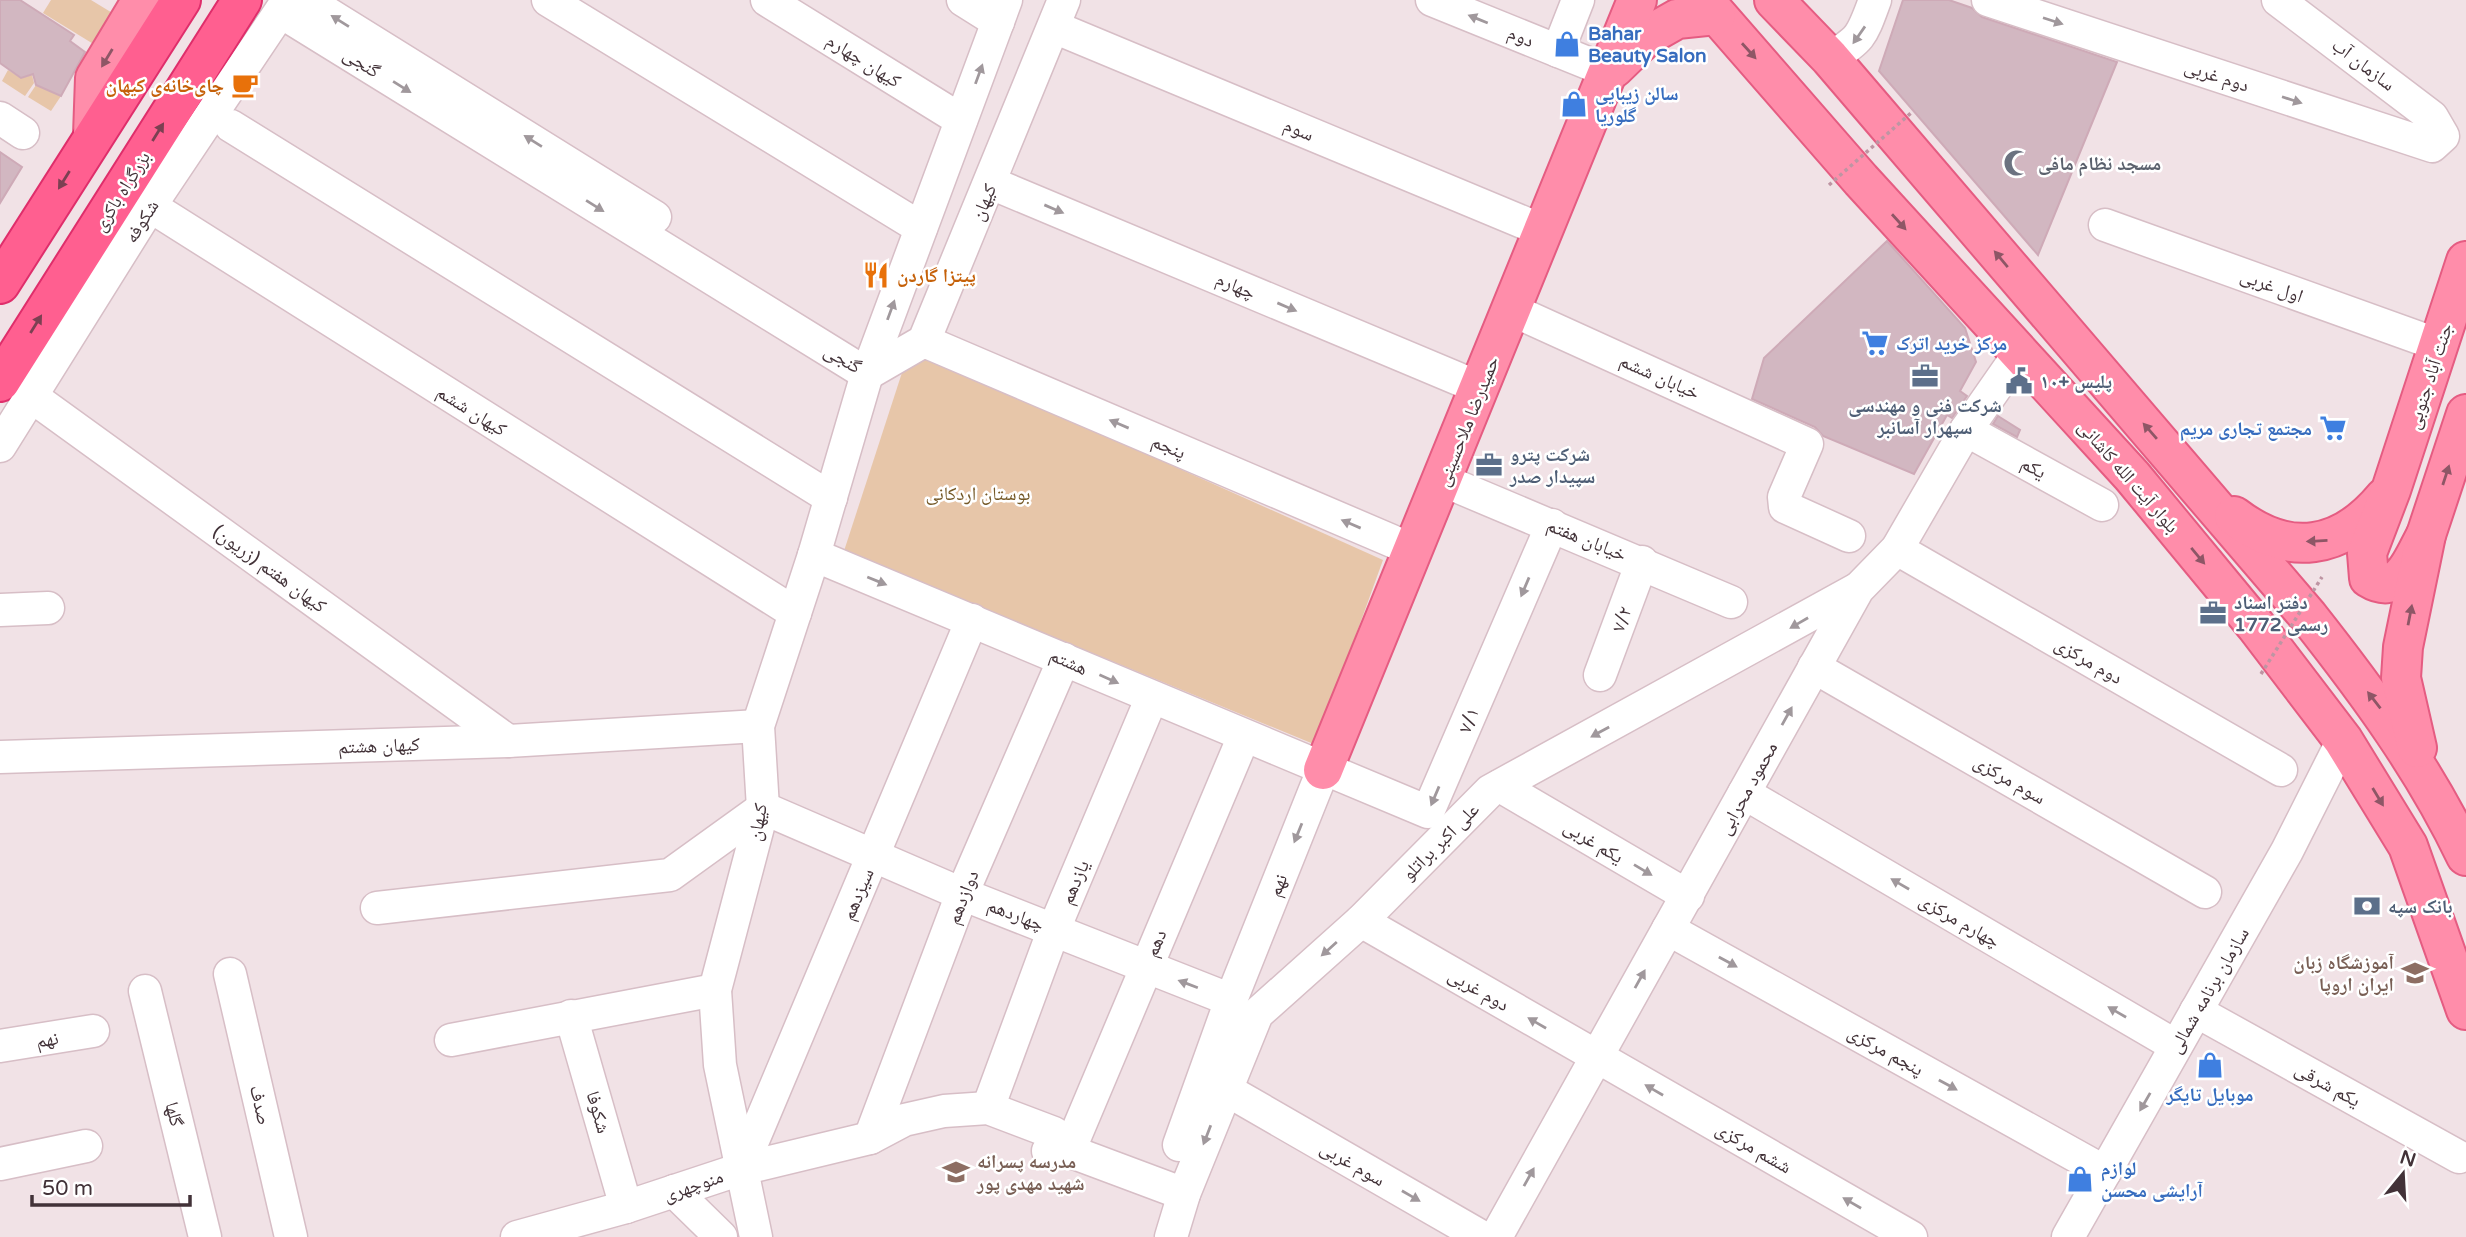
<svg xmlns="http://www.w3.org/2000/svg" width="2466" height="1237" viewBox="0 0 2466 1237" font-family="'Varela Round','Noto Naskh Arabic',sans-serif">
<rect width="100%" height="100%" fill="#f1e2e6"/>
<g fill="#e7c6a9">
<polygon points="51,0 91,0 114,14 95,45 43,13"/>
<polygon points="8,70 21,78 32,75 34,83 25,96 2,81"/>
<polygon points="36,85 61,96 51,111 28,97"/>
<polygon points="910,348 1383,560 1316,745 844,551"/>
</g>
<g fill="#d2b7c1" stroke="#ceaab7" stroke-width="2">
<polygon points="0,0 20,0 74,35 70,41 85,52 61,96 36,85 33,74 21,78 0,63"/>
<polygon points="1903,0 1949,0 1972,8 1982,17 2117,62 2038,255 1879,71"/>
<polygon points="0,152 22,167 0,203"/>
<polygon points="1887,241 1965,328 1976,362 1960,391 1967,396 1952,418 1947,415 1914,474 1823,436 1815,427 1752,399 1764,358"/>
<polygon points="1998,416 2020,430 2017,437 1993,424"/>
</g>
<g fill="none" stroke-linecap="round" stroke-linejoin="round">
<g stroke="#d7bec6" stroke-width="35">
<g id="minor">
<polyline points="306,0 655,217"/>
<polyline points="548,0 921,228"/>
<polyline points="767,0 961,120"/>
<polyline points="963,0 998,22"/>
<polyline points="1432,0 1610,72"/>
<polyline points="1988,0 2432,146 2443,136 2432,117 2278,0"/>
<polyline points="281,12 867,374"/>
<polyline points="1054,27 1544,231"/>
<polyline points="1558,51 1578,0"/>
<path d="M1830,58C1862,39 1862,35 1875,0"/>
<polyline points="0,118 23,133"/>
<polyline points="231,126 831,498"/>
<polyline points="991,183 1480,388"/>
<polyline points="150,206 795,613"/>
<polyline points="2105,225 2439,345"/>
<polyline points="1512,310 1807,444 1784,497 1785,507 1849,536"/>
<polyline points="924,341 1413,550"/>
<polyline points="867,374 924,341 1064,0"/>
<polyline points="31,396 508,741"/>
<polyline points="1966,430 2102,505"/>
<polyline points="0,446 150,206 288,0"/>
<polyline points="1442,480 1731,602"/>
<polyline points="1897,549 2281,770"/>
<polyline points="814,555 1428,812 1552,525"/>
<polyline points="0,610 48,608"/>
<polyline points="1814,667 2205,892"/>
<polyline points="1600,675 1642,562"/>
<polyline points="0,757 508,741 758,726"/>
<polyline points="1500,786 1688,896"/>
<polyline points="1744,793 2176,1046"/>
<polyline points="763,808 962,894 1231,1000"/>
<polyline points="377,908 670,875 763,808"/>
<polyline points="1361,921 1911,1237"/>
<polyline points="1668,929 2105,1172"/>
<polyline points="230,974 291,1237"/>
<polyline points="145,991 205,1237"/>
<polyline points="2196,1011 2459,1157"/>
<polyline points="571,1016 626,1207"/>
<polyline points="451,1040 715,990"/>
<polyline points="0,1046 93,1031"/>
<polyline points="1225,1089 1482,1237"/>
<polyline points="988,1108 1054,929 1152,697"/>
<polyline points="870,1138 962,894 1064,659"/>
<polyline points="1179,1145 1231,1000 1323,770"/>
<polyline points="1048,1151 1069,1151 1184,1194"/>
<polyline points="1069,1151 1244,736"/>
<polyline points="0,1164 86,1146"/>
<polyline points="741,1169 972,620"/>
<polyline points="674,1191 721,1237"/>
<polyline points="517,1237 626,1207 741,1169 870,1138 904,1120 944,1111 988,1108 1054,1133 1069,1151"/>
<polyline points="756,1237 720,1065 715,990 763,808 758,726 814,555 867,374 1006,0"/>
<polyline points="1171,1237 1184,1194 1257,1014 1361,921 1490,791 1857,589"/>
<polyline points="1496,1237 1858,589 1897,549 1966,430 2019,354"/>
<polyline points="2068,1237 2287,851 2343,740"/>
</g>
</g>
<g stroke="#e55c82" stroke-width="42">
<g id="major">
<polyline points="1704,0 1861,180 2132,476 2256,626 2343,740 2408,846 2466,1010"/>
<path d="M1774,0L1830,58L2308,616C2368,692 2424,768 2466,856"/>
<polyline points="1614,68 1647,36 1677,19 1716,15"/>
<polyline points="93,135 95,78 142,0"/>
<path d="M2234,516C2289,558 2341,550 2385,497"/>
<path d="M2426,535C2413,558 2401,598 2369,578L2367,553L2391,490L2466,261"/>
<polyline points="2417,748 2401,678 2403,647 2426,535 2466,414"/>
<polyline points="1323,770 1637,0"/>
</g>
</g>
<g stroke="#df2e6b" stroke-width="42">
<g id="highway">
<polyline points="0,284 181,0"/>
<polyline points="0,382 242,0"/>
</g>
</g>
<use href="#minor" stroke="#fff" stroke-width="32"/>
<use href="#major" stroke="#ff8daa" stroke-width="38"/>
<use href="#highway" stroke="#ff5f90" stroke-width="38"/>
<g stroke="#be95a3" stroke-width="3.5" stroke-dasharray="3.5 3.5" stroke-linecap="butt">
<polyline points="1829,185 1911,113"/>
<polyline points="2261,674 2322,577"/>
</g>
</g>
<defs><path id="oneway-solid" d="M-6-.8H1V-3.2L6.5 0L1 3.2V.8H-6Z" transform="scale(1.75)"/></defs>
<g fill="#a0989c">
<use href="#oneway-solid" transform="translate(1478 19) rotate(-158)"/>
<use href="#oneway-solid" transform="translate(340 21) rotate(-148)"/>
<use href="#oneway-solid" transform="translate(2053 21) rotate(18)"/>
<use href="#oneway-solid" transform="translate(1859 35) rotate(125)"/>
<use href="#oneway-solid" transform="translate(979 74) rotate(-70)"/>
<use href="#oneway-solid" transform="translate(402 87) rotate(32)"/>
<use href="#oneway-solid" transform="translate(2292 100) rotate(18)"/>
<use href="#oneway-solid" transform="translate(533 141) rotate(-148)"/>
<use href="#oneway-solid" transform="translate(595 206) rotate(32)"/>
<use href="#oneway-solid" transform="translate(1054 209) rotate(23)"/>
<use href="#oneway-solid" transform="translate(1287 307) rotate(23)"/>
<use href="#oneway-solid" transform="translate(891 310) rotate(-70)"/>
<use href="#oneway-solid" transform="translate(1119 424) rotate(-157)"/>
<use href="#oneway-solid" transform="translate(1351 524) rotate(-157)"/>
<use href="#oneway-solid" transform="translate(877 581) rotate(22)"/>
<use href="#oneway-solid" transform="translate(1525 587) rotate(113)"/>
<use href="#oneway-solid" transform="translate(1799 623) rotate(150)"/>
<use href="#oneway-solid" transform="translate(1109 679) rotate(24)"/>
<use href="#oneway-solid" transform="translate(1787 716) rotate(-61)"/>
<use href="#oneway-solid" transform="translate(1600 732) rotate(151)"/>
<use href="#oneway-solid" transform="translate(1435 796) rotate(113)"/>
<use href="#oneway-solid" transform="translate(1298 833) rotate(112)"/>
<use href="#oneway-solid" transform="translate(1643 870) rotate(31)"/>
<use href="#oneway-solid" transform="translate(1900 884) rotate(-150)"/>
<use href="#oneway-solid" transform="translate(1329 949) rotate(138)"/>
<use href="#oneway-solid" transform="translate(1728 962) rotate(29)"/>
<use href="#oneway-solid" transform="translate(1640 979) rotate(-61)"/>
<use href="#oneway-solid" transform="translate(1188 984) rotate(-159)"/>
<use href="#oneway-solid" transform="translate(2117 1012) rotate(-150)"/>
<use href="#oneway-solid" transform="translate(1537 1023) rotate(-150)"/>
<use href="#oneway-solid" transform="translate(1948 1085) rotate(29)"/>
<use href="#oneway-solid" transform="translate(1654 1090) rotate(-150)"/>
<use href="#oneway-solid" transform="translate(2145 1102) rotate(120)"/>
<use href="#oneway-solid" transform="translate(1207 1135) rotate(111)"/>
<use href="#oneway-solid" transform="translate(1529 1177) rotate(-61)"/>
<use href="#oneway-solid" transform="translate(1411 1196) rotate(30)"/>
<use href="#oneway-solid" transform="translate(1852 1203) rotate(-150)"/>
</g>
<g fill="#8e5666">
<use href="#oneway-solid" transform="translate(1749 51) rotate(48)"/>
<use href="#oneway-solid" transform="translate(107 58) rotate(121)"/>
<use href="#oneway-solid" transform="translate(1899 222) rotate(48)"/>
<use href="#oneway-solid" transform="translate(2001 259) rotate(-130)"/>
<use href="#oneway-solid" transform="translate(2150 431) rotate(-131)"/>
<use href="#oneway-solid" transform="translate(2446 475) rotate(-72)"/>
<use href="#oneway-solid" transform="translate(2317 541) rotate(177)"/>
<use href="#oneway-solid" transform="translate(2198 556) rotate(50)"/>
<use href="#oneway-solid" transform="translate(2410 615) rotate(-79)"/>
<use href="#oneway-solid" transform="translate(2374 700) rotate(-128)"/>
<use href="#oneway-solid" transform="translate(2378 797) rotate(59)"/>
</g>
<g fill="#7b4052">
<use href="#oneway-solid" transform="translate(158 132) rotate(-58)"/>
<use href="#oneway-solid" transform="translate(64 180) rotate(122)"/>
<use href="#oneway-solid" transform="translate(36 324) rotate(-58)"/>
</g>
<defs>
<g id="shop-bare" transform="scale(2.1)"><path d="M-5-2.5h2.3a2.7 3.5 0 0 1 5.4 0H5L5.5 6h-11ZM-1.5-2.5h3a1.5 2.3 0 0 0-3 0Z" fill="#3f7fe0" stroke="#fff" stroke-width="2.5" paint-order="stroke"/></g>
<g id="cafe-bare" transform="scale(2.1)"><path d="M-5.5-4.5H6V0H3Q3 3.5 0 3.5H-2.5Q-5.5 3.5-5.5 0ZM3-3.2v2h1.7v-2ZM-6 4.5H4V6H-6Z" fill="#e8710a" stroke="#fff" stroke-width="2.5" paint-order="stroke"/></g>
<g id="mosque-bare" transform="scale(2.1)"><path d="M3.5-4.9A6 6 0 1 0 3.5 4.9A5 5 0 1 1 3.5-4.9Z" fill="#6b7280" stroke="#fff" stroke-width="2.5" paint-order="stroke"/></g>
<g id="restaurant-bare" transform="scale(2.1)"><path d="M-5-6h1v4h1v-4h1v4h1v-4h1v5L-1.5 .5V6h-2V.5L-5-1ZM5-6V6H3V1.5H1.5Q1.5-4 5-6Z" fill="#e8710a" stroke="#fff" stroke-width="2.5" paint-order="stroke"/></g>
<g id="supermarket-bare" transform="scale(2.1)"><path d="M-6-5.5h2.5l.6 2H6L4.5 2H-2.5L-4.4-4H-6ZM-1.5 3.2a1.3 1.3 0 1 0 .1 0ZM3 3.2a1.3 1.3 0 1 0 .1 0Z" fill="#3f7fe0" stroke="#fff" stroke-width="2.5" paint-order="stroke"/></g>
<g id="office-bare" transform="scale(2.1)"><path d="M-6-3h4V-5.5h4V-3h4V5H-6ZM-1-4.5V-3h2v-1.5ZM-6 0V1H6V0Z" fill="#5c6f8a" stroke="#fff" stroke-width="2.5" paint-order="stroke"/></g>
<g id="civic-bare" transform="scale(2.1)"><path d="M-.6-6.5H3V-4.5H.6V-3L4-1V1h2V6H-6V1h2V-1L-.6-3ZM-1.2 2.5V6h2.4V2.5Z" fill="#5c6f8a" stroke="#fff" stroke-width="2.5" paint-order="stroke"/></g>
<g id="bank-bare" transform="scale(2.1)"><path d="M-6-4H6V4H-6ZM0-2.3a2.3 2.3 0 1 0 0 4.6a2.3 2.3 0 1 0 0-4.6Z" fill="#5c6f8a" stroke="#fff" stroke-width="2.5" paint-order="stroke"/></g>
<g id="school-bare" transform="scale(2.1)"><path d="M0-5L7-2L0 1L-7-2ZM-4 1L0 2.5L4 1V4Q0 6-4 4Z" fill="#8d6e63" stroke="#fff" stroke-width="2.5" paint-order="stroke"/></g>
</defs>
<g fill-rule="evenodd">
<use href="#shop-bare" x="1567" y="44"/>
<use href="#cafe-bare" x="245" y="85"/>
<use href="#shop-bare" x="1574" y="104"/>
<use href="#mosque-bare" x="2017" y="163"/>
<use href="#restaurant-bare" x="876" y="275"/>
<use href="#supermarket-bare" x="1875" y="343"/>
<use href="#office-bare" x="1925" y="376"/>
<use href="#civic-bare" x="2019" y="381"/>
<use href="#supermarket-bare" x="2333" y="428"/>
<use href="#office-bare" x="1489" y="465"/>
<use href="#office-bare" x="2213" y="613"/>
<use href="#bank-bare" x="2367" y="906"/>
<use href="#school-bare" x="2415" y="973"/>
<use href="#shop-bare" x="2210" y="1065"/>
<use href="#school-bare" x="956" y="1172"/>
<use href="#shop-bare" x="2080" y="1179"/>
</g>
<g text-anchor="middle" stroke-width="5" stroke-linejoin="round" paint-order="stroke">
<g font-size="19" font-weight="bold" fill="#366cbe" stroke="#fff" text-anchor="start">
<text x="1588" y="40">Bahar<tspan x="1588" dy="22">Beauty Salon</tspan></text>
<text x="1595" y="100">سالن زیبایی<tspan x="1595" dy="22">گلوريا</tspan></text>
<text x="1896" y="350">مرکز خرید اترک</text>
<text x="2312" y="435" text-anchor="end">مجتمع تجاری مریم</text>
<text x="2210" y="1101" text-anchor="middle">موبایل تایگر</text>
<text x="2101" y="1175">لوازم<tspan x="2101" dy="22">آرایشی محسن</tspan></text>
</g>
<g font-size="19" fill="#423238" stroke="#fff">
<text transform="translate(1521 36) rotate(22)" y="7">دوم</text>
<text transform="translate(864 60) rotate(32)" y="7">کیهان چهارم</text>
<text transform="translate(362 62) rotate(32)" y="7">گنجی</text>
<text transform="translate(2364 64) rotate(37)" y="7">سازمان آب</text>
<text transform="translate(2217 75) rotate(18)" y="7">دوم غربی</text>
<text transform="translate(1299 129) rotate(23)" y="7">سوم</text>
<text transform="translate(121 191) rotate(-58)" y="7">بزرگراه باکری</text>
<text transform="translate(983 202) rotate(-67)" y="7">کیهان</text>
<text transform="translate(141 221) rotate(-58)" y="7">شکوفه</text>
<text transform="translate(1236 285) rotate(23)" y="7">چهارم</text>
<text transform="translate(2272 285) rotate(20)" y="7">اول غربی</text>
<text transform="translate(843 358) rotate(30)" y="7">گنجی</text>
<text transform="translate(1660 376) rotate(24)" y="7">خیابان ششم</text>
<text transform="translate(2429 376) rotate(-72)" y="7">جنت آباد جنوبی</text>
<text transform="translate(472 410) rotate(32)" y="7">کیهان ششم</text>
<text transform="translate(1467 421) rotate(-68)" y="7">حمیدرضا ملاحسینی</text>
<text transform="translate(1169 446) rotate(23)" y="7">پنجم</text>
<text transform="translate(2034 467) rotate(29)" y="7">یکم</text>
<text transform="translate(2129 476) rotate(49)" y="7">بلوار آیت الله کاشانی</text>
<text transform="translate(1587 539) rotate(22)" y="7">خیابان هفتم</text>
<text transform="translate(270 568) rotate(36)" y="7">کیهان هفتم (زریون)</text>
<text transform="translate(1621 619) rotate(-70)" y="7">۷/۲</text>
<text transform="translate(2089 660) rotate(30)" y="7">دوم مرکزی</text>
<text transform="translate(1069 661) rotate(24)" y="7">هشتم</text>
<text transform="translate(1468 720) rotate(-67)" y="7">۷/۱</text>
<text transform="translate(379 745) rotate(-2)" y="7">کیهان هشتم</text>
<text transform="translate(2010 779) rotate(30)" y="7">سوم مرکزی</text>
<text transform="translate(1747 788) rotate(-61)" y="7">محمود محرابی</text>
<text transform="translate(757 822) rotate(-80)" y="7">کیهان</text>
<text transform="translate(1440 841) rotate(-45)" y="7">علی اکبر براتلو</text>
<text transform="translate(1594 841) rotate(31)" y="7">یکم غربی</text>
<text transform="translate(1074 882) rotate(-67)" y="7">یازدهم</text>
<text transform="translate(1277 885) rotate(-68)" y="7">نهم</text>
<text transform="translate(857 894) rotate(-67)" y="7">سیزدهم</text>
<text transform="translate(962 897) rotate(-68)" y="7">دوازدهم</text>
<text transform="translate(1016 914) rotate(21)" y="7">چهاردهم</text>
<text transform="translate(1960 920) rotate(30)" y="7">چهارم مرکزی</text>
<text transform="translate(1155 943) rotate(-67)" y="7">دهم</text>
<text transform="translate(1479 989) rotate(30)" y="7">دوم غربی</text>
<text transform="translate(2208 990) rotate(-60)" y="7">سازمان برنامه شمالی</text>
<text transform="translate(47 1039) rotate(-10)" y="7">نهم</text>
<text transform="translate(1886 1050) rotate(29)" y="7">پنجم مرکزی</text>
<text transform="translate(2328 1084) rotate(29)" y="7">یکم شرقی</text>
<text transform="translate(261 1105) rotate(77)" y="7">صدف</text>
<text transform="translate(599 1112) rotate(74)" y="7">شکوفا</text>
<text transform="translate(175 1114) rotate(76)" y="7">گلها</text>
<text transform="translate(1754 1147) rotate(30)" y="7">ششم مرکزی</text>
<text transform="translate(1353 1163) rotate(30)" y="7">سوم غربی</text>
<text transform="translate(693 1185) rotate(-19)" y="7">منوچهری</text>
</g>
<g font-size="19" font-weight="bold" fill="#c56008" stroke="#fff" text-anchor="end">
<text x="224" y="92">چای‌خانه‌ی کیهان</text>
<text x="897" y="282" text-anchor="start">پیتزا گاردن</text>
</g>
<g font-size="19" font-weight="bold" fill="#5b616d" stroke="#fff" text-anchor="start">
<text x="2038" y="170">مسجد نظام مافی</text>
</g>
<g font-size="19" font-weight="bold" fill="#4e5e75" stroke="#fff" text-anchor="start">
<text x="2040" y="388">پلیس +۱۰</text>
<text x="1925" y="412" text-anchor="middle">شرکت فنی و مهندسی<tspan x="1925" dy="22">سپهرار آسانبر</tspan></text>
<text x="1510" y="461">شرکت پترو<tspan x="1510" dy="22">سپیدار صدر</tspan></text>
<text x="2234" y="609">دفتر اسناد<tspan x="2234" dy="22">رسمی 1772</tspan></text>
<text x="2388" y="913">بانک سپه</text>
</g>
<g font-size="19" fill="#745826" stroke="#fff">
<text x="978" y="500">بوستان اردکانی</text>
</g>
<g font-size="19" font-weight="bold" fill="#785e54" stroke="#fff" text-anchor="end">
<text x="2394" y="969">آموزشگاه زبان<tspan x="2394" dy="22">ایران اروپا</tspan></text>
<text x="977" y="1168" text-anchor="start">مدرسه پسرانه<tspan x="977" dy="22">شهید مهدی پور</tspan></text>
</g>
</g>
<g transform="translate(2403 1174) rotate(18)" stroke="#ffffff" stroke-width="5" paint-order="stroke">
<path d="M0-5L12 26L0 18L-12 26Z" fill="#423238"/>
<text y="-10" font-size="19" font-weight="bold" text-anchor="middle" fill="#423238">N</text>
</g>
<path d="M32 1195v10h158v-10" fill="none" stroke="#423238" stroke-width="3.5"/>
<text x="42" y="1195" font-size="21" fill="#423238" stroke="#ffffff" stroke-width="5" paint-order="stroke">50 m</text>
</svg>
